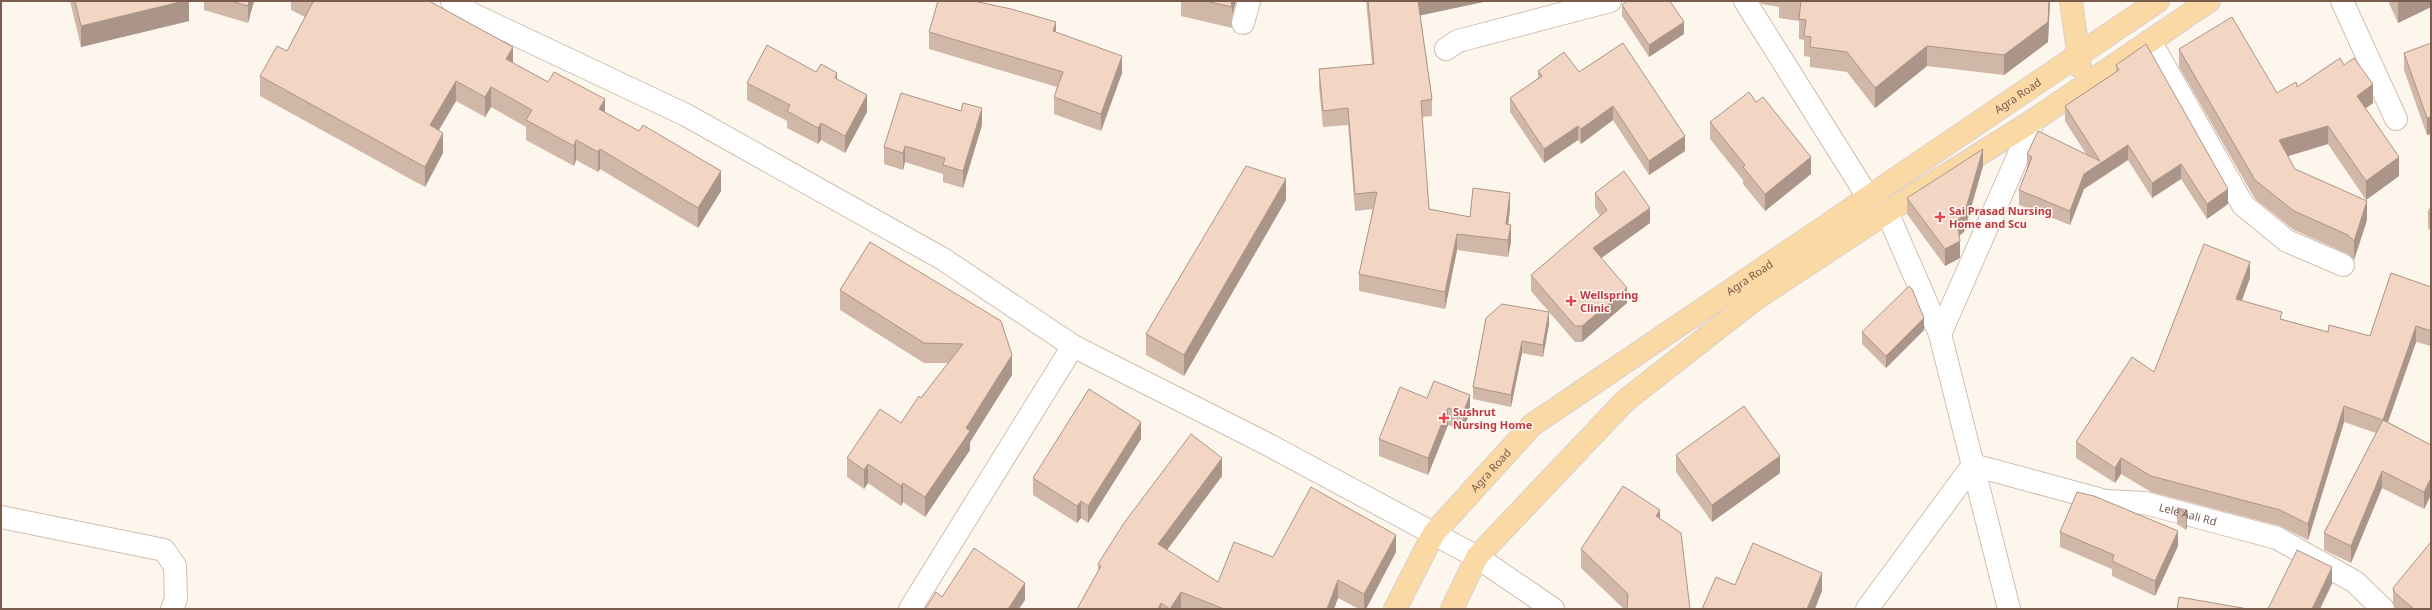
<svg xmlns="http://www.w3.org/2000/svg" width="2432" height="610" viewBox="0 0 2432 610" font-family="'Noto Sans',sans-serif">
<rect width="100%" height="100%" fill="#fdf6ec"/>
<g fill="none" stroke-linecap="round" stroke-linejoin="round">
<g stroke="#d1beb0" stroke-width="24">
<g id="minor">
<polyline points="452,1 472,14 686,115 943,259 1073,346 1269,445 1477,557 1553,609"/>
<polyline points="1745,1 1868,197"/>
<polyline points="2342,1 2396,119"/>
<polyline points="1243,23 1249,1"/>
<polyline points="2150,41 2243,205 2287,241 2343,265"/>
<polyline points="1446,49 1458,41 1610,1"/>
<polyline points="1887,212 1940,334 2009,609"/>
<polyline points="1940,334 2034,120"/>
<polyline points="1,517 164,550 175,566 176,599 172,609"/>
<polyline points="910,609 1073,346"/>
<path id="s1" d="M1867,609L1973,465L2106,501L2145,503L2277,538L2355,582L2383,609"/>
</g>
</g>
<g stroke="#dad1cd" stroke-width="24">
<g id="major">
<polyline points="2071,1 2080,67"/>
<path id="s2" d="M1395,609L1434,533L1532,425L2158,1"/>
<polyline points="1452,609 1477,557 1626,400 1754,300 1887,212 2034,120 2209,1"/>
</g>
</g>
<use href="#minor" stroke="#fff" stroke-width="22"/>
<use href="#major" stroke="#fbd9a5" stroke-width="22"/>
</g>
<g fill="#d1b7a8">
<polygon points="70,1 189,1 189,21 81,47"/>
<polygon points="204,1 254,1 248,23 204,10"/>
<polygon points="291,1 429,1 513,63 605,112 721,191 698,228 600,169 598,172 576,160 574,166 526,140 526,127 491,107 485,117 456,101 439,130 443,153 425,187 260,96 260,76 287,51 305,17 291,10"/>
<polygon points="1181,1 1236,1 1232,16 1232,28 1181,16"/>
<polygon points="1366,1 1488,1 1420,15 1432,99 1432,116 1422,117 1429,209 1470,217 1510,209 1508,225 1511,242 1508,257 1457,250 1445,309 1359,291 1359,274 1373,209 1355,211 1348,125 1323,127 1319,86 1319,69 1372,64"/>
<polygon points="1759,1 2050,1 2048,42 2004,75 1927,66 1875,108 1847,72 1810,67 1810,57 1804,56 1804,40 1799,39 1799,21 1779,18 1779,7 1762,4"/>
<polygon points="2388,1 2431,1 2431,7 2398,23"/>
<polygon points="1622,5 1684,34 1649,57 1622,16"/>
<polygon points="929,32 1056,32 1122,73 1101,131 1054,114 1054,97 1057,87 929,49"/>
<polygon points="2431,43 2427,135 2404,70 2404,53"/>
<polygon points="2179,49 2277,93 2297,87 2344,65 2373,103 2365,108 2399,176 2366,200 2328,144 2288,156 2295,169 2367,220 2354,260 2348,254 2294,230 2255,199 2179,67"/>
<polygon points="2116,65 2228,204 2207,219 2181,179 2152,198 2128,160 2084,189 2070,225 2019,205 2019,190 2027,169 2027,154 2086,154 2065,121 2065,106 2116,72"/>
<polygon points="1538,71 1579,72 1685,151 1649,175 1613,120 1581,144 1578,140 1544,163 1510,112 1510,98 1538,78"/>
<polygon points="816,72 837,80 867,112 845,153 821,140 818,144 787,128 787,121 747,100 747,83"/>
<polygon points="1710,122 1811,174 1765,211 1743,184 1743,180 1710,139"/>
<polygon points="982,125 963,188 943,182 943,174 905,162 903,170 884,164 884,147"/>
<polygon points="1983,166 1964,232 1959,236 1960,258 1945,266 1907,214 1907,198"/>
<polygon points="1595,193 1650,223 1601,258 1627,303 1582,342 1575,342 1531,291 1531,275 1600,216 1595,208"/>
<polygon points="1286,200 1184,376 1146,355 1146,334"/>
<polygon points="2431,207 2431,230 2428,229 2428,213"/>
<polygon points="870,242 1012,375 970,442 970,450 925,517 903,502 901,506 868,483 864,489 847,477 847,458 901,423 948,363 924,363 840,310 840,290"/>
<polygon points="2250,278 2242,301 2282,319 2328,332 2370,336 2431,287 2431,346 2416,342 2388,422 2431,445 2431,495 2424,509 2382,488 2351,563 2324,550 2324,533 2376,433 2344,422 2308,540 2280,526 2151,492 2121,474 2115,483 2076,458 2076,442 2154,372"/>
<polygon points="1486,318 1549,324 1543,357 1522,353 1511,407 1473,399 1473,387"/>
<polygon points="1924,330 1886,368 1862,344 1862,332"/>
<polygon points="1427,398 1470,412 1463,430 1448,425 1428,475 1379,456 1379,439"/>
<polygon points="1141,439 1088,523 1081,518 1077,523 1033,495 1033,478"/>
<polygon points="1676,455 1780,473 1712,522 1676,472"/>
<polygon points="1222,476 1167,550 1218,582 1273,557 1396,552 1366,609 1359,609 1338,598 1334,609 1077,609 1098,571 1098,564"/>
<polygon points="2177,508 2187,510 2187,527 2186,530 2177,524"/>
<polygon points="1660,519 1690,609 1624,609 1581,568 1581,549"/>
<polygon points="2060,532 2178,546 2155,596 2112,576 2112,569 2060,547"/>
<polygon points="2393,588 2431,609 2396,609 2395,608 2393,603"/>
</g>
<g fill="#aa9588">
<polygon points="184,1 189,1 189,21 81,47 81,26"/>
<polygon points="249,1 254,1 248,23 248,6"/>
<polygon points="1231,1 1236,1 1232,16 1232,7"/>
<polygon points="1418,1 1488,1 1418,16"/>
<polygon points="2049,1 2050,1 2048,42 2004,75 2004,55"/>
<polygon points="2399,1 2431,1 2431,7 2398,23 2398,2"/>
<polygon points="1056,22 1056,39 1053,31"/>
<polygon points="1684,22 1684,34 1649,57 1649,45"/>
<polygon points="1927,46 1927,66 1875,108 1875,88"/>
<polygon points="513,47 513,67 506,59"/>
<polygon points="1122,56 1122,73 1101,131 1101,114"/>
<polygon points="837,73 837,90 835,78"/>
<polygon points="456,81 456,101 430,145 430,125"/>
<polygon points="2373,84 2373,103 2357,115 2357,96"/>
<polygon points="491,87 491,107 485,117 485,97"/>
<polygon points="867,95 867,112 845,153 845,136"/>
<polygon points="605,99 605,119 599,109"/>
<polygon points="1613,106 1613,120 1581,144 1581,129"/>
<polygon points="982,108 982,125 963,188 963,171"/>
<polygon points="2431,117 2431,134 2427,135 2427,118"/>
<polygon points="821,123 821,140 818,144 818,128"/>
<polygon points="1578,126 1578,140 1544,163 1544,149"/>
<polygon points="2328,126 2328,144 2279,159 2279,140"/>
<polygon points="443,133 443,153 425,187 425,167"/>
<polygon points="1685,136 1685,151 1649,175 1649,161"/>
<polygon points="576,140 576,160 574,166 574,146"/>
<polygon points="2128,145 2128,160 2084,189 2070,225 2070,211 2084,174"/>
<polygon points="905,146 905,162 903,170 903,153"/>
<polygon points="600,149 600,169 598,172 598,152"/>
<polygon points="1983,149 1983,166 1964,232 1957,237 1957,220"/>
<polygon points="1811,157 1811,174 1765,211 1765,194"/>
<polygon points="2399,157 2399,176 2366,200 2366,181"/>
<polygon points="2181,164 2181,179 2152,198 2152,183"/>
<polygon points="721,171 721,191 698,228 698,208"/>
<polygon points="1286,179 1286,200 1184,376 1184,355"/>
<polygon points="2228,189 2228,204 2207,219 2207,204"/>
<polygon points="1510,193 1510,209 1506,241 1506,224"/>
<polygon points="2367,201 2367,220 2354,260 2354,241"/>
<polygon points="1650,208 1650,223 1593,264 1593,248"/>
<polygon points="1511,225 1511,242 1508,257 1508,240"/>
<polygon points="1457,234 1457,250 1445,309 1445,292"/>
<polygon points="1960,241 1960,258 1945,266 1945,249"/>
<polygon points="2250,262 2250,278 2236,315 2236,299"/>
<polygon points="1627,288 1627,303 1582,342 1582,326"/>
<polygon points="1549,312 1549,324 1543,357 1543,345"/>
<polygon points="1924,318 1924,330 1886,368 1886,356"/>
<polygon points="2416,326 2416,342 2383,436 2383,420"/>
<polygon points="1522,341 1522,353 1511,407 1511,395"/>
<polygon points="1012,355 1012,375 970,442 970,450 925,517 925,497 966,428"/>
<polygon points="1470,395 1470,412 1463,430 1463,413"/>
<polygon points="2344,406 2344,422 2308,540 2308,524"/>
<polygon points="1448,408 1448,425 1428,475 1428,458"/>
<polygon points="1141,422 1141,439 1088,523 1088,506"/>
<polygon points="1780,456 1780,473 1712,522 1712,505"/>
<polygon points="1222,458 1222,476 1158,562 1158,544"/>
<polygon points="2121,458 2121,474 2115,483 2115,468"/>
<polygon points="868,464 868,483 864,489 864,470"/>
<polygon points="2382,471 2382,488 2351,563 2351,546"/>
<polygon points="2431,478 2431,495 2424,509 2424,492"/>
<polygon points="903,483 903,502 901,506 901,486"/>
<polygon points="1081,501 1081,518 1077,523 1077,506"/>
<polygon points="1660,510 1660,529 1656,516"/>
<polygon points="2187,510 2187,527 2186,530 2186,513"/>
<polygon points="2178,531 2178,546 2155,596 2155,581"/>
<polygon points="1396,535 1396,552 1366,609 1364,609 1364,594"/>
<polygon points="2332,567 2332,584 2320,609 2312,609"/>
<polygon points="1822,573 1822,591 1815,609 1807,609"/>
<polygon points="1338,580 1338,598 1334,609 1327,609"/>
<polygon points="1025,583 1025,600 1019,609 1008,609"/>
<polygon points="1181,592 1181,609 1170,609"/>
<polygon points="1161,603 1161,609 1158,609"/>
</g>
<g fill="#f3d5c3" stroke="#aa9588">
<polygon points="75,1 184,1 81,26"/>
<polygon points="231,1 249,1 248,6"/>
<polygon points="311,1 429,1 513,47 506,59 548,82 554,72 605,99 599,109 639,131 643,125 721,171 698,208 600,149 598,152 576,140 574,146 526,120 532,110 491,87 485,97 456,81 430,125 443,133 425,167 260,76 277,46 287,51 313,2"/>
<polygon points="938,1 974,1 1011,9 1056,22 1053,31 1122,56 1101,114 1054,97 1063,72 929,32"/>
<polygon points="1206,1 1231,1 1232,7"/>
<polygon points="1368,1 1418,1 1432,99 1421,101 1429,209 1470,217 1473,188 1510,193 1506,224 1511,225 1508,240 1457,234 1445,292 1359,274 1377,192 1355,194 1348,108 1323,111 1319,69 1374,64"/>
<polygon points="1627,1 1670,1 1684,22 1649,45 1622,5"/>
<polygon points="1801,1 2049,1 2048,22 2004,55 1927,46 1875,88 1847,52 1810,47 1811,37 1804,36 1806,20 1799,19"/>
<polygon points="2232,17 2277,93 2296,82 2297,87 2340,58 2344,65 2354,58 2373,84 2357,96 2399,157 2366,181 2328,126 2279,140 2295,169 2367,201 2354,241 2348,235 2294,211 2255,180 2179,49"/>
<polygon points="1623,43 1685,136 1649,161 1613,106 1581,129 1578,126 1544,149 1510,98 1542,76 1538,71 1564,52 1579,72"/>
<polygon points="2431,43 2431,117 2427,118 2404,53"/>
<polygon points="2146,44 2228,189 2207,204 2181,164 2152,183 2128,145 2084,174 2070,211 2019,190 2032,157 2027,154 2038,131 2100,161 2065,106 2119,70 2116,65"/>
<polygon points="767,45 816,72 821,64 837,73 835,78 867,95 845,136 821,123 818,128 787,111 790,105 747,83"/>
<polygon points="1749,92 1756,102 1763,97 1811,157 1765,194 1743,167 1745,165 1710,122"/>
<polygon points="901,93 961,111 963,103 982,108 963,171 943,165 945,158 905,146 903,153 884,147"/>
<polygon points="1983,149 1964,215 1957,220 1960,241 1945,249 1907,198"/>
<polygon points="1246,166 1286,179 1184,355 1146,334"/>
<polygon points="1624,171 1650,208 1593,248 1627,288 1582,326 1575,326 1531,275 1607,210 1595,193"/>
<polygon points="2431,207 2431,214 2428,213"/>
<polygon points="870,242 1001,321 1012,355 966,428 970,431 925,497 903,483 901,486 868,464 864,470 847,458 880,409 901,423 919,396 921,398 963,344 924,343 840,290"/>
<polygon points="2204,244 2250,262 2236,299 2282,312 2280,319 2328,332 2329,325 2370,336 2391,273 2431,287 2431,331 2416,326 2383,420 2344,406 2308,524 2280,510 2151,476 2121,458 2115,468 2076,442 2132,357 2154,372"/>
<polygon points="1909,286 1912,289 1924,318 1886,356 1862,332"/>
<polygon points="1502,304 1549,312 1543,345 1522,341 1511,395 1473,387 1486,318"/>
<polygon points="1434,381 1470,395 1463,413 1448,408 1428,458 1379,439 1400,387 1427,398"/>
<polygon points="1089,389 1141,422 1088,506 1081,501 1077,506 1033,478"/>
<polygon points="1744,406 1780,456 1712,505 1676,455"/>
<polygon points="2383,420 2431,445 2431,478 2424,492 2382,471 2351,546 2324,533"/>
<polygon points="1191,434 1222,458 1158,544 1218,582 1234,542 1273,557 1311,487 1396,535 1364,594 1338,580 1327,609 1224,609 1181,592 1170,609 1161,603 1158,609 1077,609 1101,566 1098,564 1124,523"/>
<polygon points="1623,486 1660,510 1656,516 1681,533 1690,609 1627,609 1628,594 1581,549"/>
<polygon points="2077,492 2094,496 2178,531 2155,581 2112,561 2114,555 2060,532"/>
<polygon points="2177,508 2187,510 2186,513"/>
<polygon points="2431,542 2431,609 2414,609 2395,593 2393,588"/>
<polygon points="1753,543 1822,573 1807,609 1803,608 1802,609 1702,609 1716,577 1735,585"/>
<polygon points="974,548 1025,583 1008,609 925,609 936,592 942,597"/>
<polygon points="2297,550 2332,567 2312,609 2268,609"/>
<polygon points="2179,597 2248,609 2177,609"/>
</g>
<g fill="#e0444e" stroke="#fffaf3" stroke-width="1.5">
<path d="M1938 211h4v4h4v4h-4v4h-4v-4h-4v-4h4z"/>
<path d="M1569 295h4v4h4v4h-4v4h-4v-4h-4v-4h4z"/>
<path d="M1442 412h4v4h4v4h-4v4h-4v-4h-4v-4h4z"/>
</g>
<g text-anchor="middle" stroke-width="3" stroke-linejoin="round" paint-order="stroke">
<g font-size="11" fill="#7a5c4d" stroke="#fffaf3">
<text dy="4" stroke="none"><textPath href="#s2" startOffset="818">Agra Road</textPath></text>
<text dy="4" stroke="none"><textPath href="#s2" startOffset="494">Agra Road</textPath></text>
<text dy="4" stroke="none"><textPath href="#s2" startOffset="170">Agra Road</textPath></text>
<text dy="4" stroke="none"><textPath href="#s1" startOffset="400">Lele Aali Rd</textPath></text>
</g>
<g font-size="11" font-weight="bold" fill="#be3a42" stroke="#fffaf3" text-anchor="start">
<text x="1949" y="215">Sai Prasad Nursing<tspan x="1949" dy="13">Home and Scu</tspan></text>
<text x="1580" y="299">Wellspring<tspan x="1580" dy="13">Clinic</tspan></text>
<text x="1453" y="416">Sushrut<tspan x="1453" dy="13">Nursing Home</tspan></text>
</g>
</g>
<rect width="2432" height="610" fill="none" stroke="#7a5c4d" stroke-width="4"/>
</svg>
